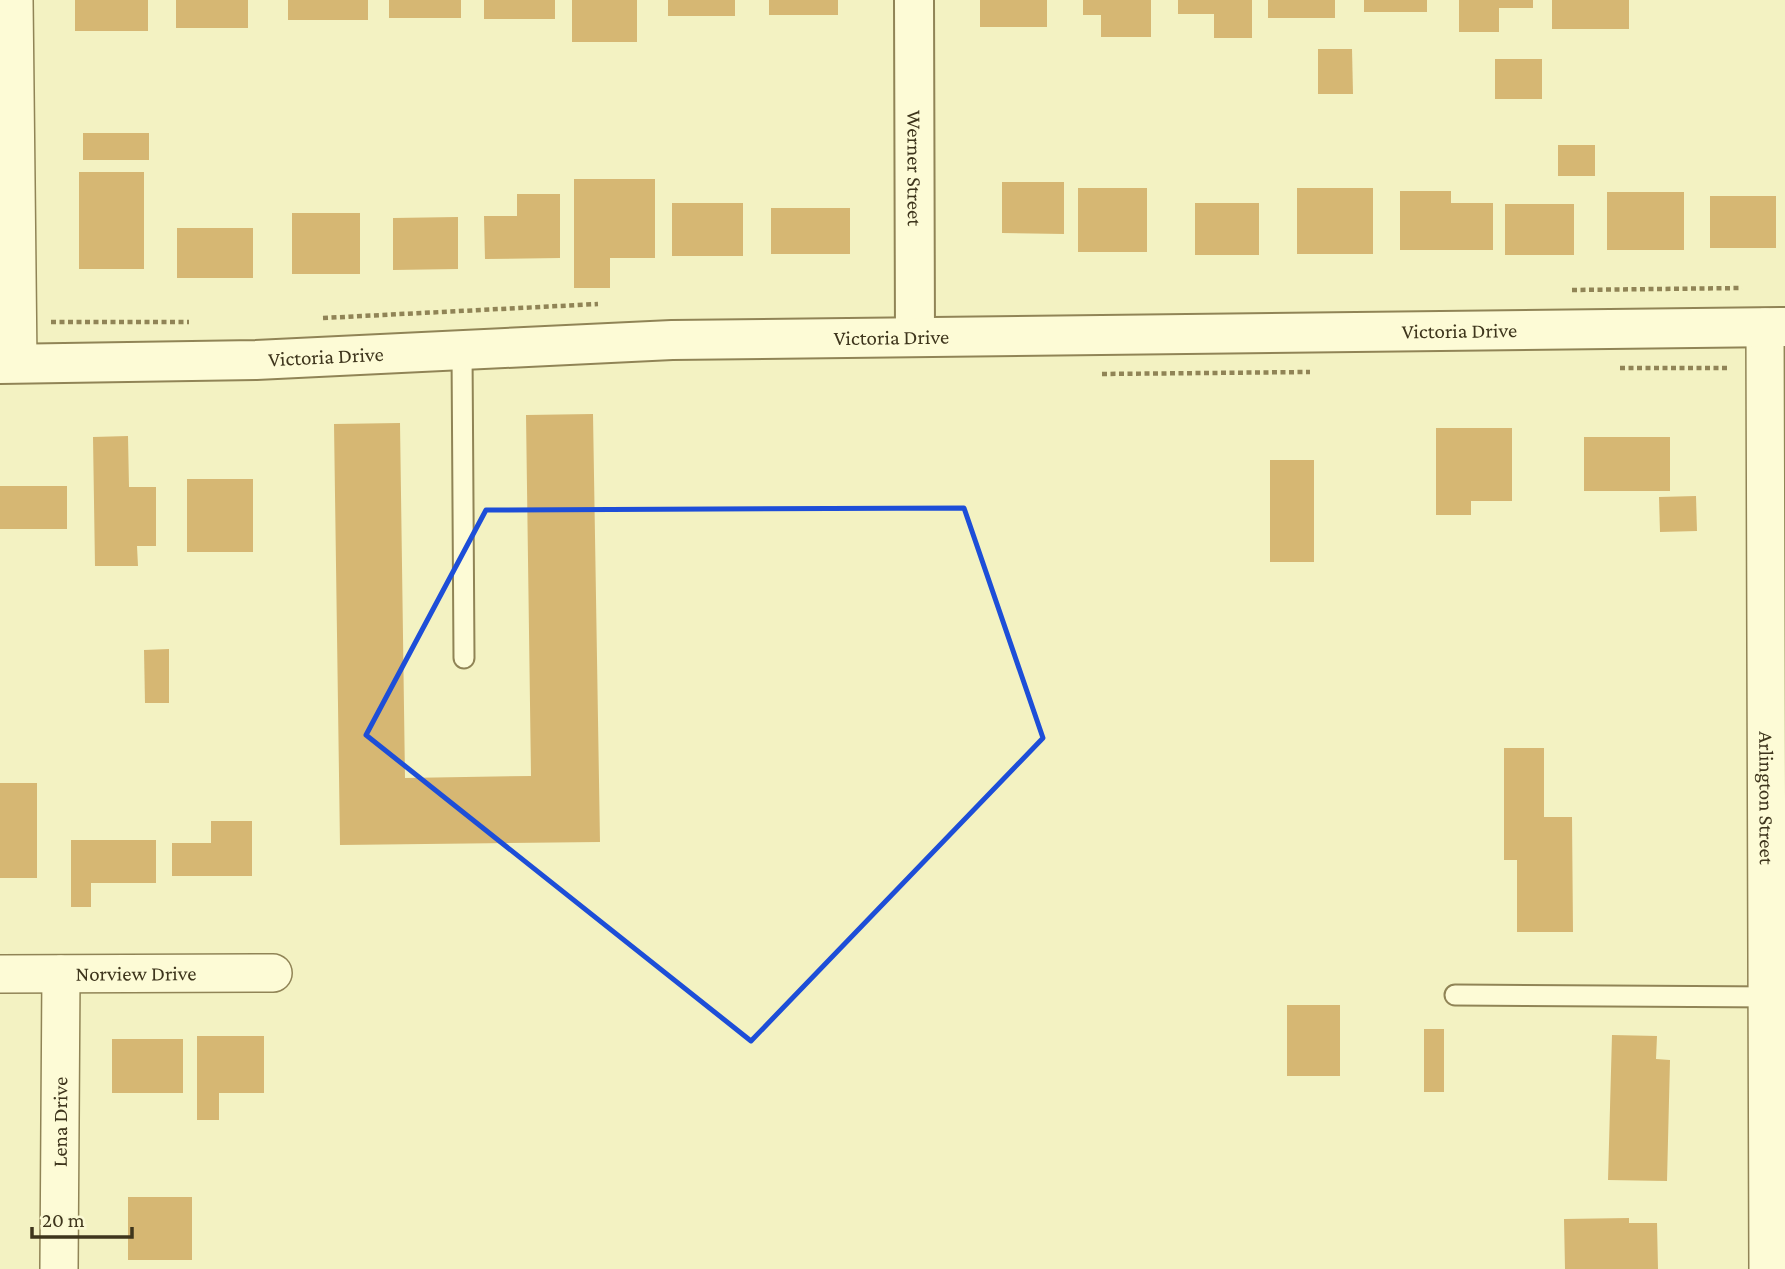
<svg xmlns="http://www.w3.org/2000/svg" width="1785" height="1269" viewBox="0 0 1785 1269" font-family="'Crimson Pro',serif">
<rect width="100%" height="100%" fill="#f3f2c2"/>
<g fill="#d6b773">
<rect x="75" y="0" width="73" height="31"/>
<rect x="176" y="0" width="72" height="28"/>
<rect x="288" y="0" width="80" height="20"/>
<rect x="389" y="0" width="72" height="18"/>
<rect x="484" y="0" width="71" height="19"/>
<rect x="572" y="0" width="65" height="42"/>
<rect x="668" y="0" width="67" height="16"/>
<rect x="769" y="0" width="69" height="15"/>
<rect x="980" y="0" width="67" height="27"/>
<polygon points="1083,0 1151,0 1151,37 1101,37 1101,15 1083,15"/>
<polygon points="1178,0 1252,0 1252,38 1214,38 1214,14 1178,14"/>
<rect x="1268" y="0" width="67" height="18"/>
<rect x="1364" y="0" width="63" height="12"/>
<polygon points="1459,0 1533,0 1533,8 1499,8 1499,32 1459,32"/>
<rect x="1552" y="0" width="77" height="29"/>
<polygon points="1318,49 1352,49 1353,94 1318,94"/>
<rect x="1495" y="59" width="47" height="40"/>
<rect x="83" y="133" width="66" height="27"/>
<rect x="1558" y="145" width="37" height="31"/>
<rect x="79" y="172" width="65" height="97"/>
<polygon points="574,179 655,179 655,258 610,258 610,288 574,288"/>
<polygon points="1002,182 1064,182 1064,234 1002,233"/>
<rect x="1078" y="188" width="69" height="64"/>
<rect x="1297" y="188" width="76" height="66"/>
<polygon points="1400,191 1451,191 1451,203 1493,203 1493,250 1400,250"/>
<rect x="1607" y="192" width="77" height="58"/>
<polygon points="517,194 560,194 560,258 485,259 484,216 517,216"/>
<rect x="1710" y="196" width="66" height="52"/>
<rect x="672" y="203" width="71" height="53"/>
<rect x="1195" y="203" width="64" height="52"/>
<rect x="1505" y="204" width="69" height="51"/>
<rect x="771" y="208" width="79" height="46"/>
<rect x="292" y="213" width="68" height="61"/>
<polygon points="458,217 458,269 393,270 393,218"/>
<rect x="177" y="228" width="76" height="50"/>
<polygon points="593,414 600,842 340,845 334,424 400,423 405,778 531,776 526,415"/>
<polygon points="1436,428 1512,428 1512,501 1471,501 1471,515 1436,515"/>
<polygon points="128,436 129,487 156,487 156,546 137,546 138,566 95,566 93,437"/>
<rect x="1584" y="437" width="86" height="54"/>
<rect x="1270" y="460" width="44" height="102"/>
<rect x="187" y="479" width="66" height="73"/>
<rect x="0" y="486" width="67" height="43"/>
<polygon points="1696,496 1697,531 1660,532 1659,497"/>
<polygon points="169,649 169,703 145,703 144,650"/>
<polygon points="1504,748 1544,748 1544,817 1572,817 1573,932 1517,932 1517,860 1504,860"/>
<rect x="0" y="783" width="37" height="95"/>
<polygon points="211,821 252,821 252,876 172,876 172,843 211,843"/>
<polygon points="71,840 156,840 156,883 91,883 91,907 71,907"/>
<rect x="1287" y="1005" width="53" height="71"/>
<rect x="1424" y="1029" width="20" height="63"/>
<polygon points="1612,1035 1657,1036 1656,1059 1670,1060 1667,1181 1608,1180"/>
<polygon points="197,1036 264,1036 264,1093 219,1093 219,1120 197,1120"/>
<rect x="112" y="1039" width="71" height="54"/>
<rect x="128" y="1197" width="64" height="63"/>
<polygon points="1629,1218 1629,1223 1657,1223 1658,1269 1565,1269 1564,1219"/>
</g>
<g fill="none" stroke-linecap="round" stroke-linejoin="round">
<g stroke="#908456" stroke-width="23">
<g id="service">
<polyline points="462,350 464,658"/>
<polyline points="1455,995 1776,997"/>
</g>
</g>
<g stroke="#908456" stroke-width="40">
<g id="minor">
<polyline points="14,0 18,363"/>
<path id="s1" d="M1765,327L1768,1269"/>
<path id="s2" d="M0,974L273,973"/>
<path id="s3" d="M59,1269L61,974"/>
</g>
</g>
<g stroke="#908456" stroke-width="42">
<g id="tertiary">
<path id="s4" d="M914,0L915,336"/>
<path id="s5" d="M0,364L256,360L672,340L1785,327"/>
</g>
</g>
<g stroke="#908456" stroke-width="4.5" stroke-dasharray="5 3.5" stroke-linecap="butt">
<polyline points="1572,290 1742,288"/>
<polyline points="323,318 598,304"/>
<polyline points="51,322 189,322"/>
<polyline points="1620,368 1730,368"/>
<polyline points="1102,374 1310,372"/>
</g>
<use href="#service" stroke="#fdfbd6" stroke-width="19"/>
<use href="#minor" stroke="#fdfbd6" stroke-width="37"/>
<use href="#tertiary" stroke="#fdfbd6" stroke-width="38"/>
</g>
<path fill="none" stroke="#1d4ed8" stroke-width="5" stroke-linejoin="round" d="M964,508L1043,738L751,1041L366,735L486,510Z"/>
<g text-anchor="middle" stroke-width="5" stroke-linejoin="round" paint-order="stroke">
<g font-size="21" fill="#3e351c" stroke="#faf9d3">
<text dy="7" stroke="none"><textPath href="#s4" startOffset="168">Werner Street</textPath></text>
<text dy="7" stroke="none"><textPath href="#s5" startOffset="1460">Victoria Drive</textPath></text>
<text dy="7" stroke="none"><textPath href="#s5" startOffset="892">Victoria Drive</textPath></text>
<text dy="7" stroke="none"><textPath href="#s5" startOffset="326">Victoria Drive</textPath></text>
<text dy="7" stroke="none"><textPath href="#s1" startOffset="471">Arlington Street</textPath></text>
<text dy="7" stroke="none"><textPath href="#s2" startOffset="136">Norview Drive</textPath></text>
<text dy="7" stroke="none"><textPath href="#s3" startOffset="147">Lena Drive</textPath></text>
</g>
</g>
<path d="M32 1227v10h100v-10" fill="none" stroke="#3e351c" stroke-width="3.5"/>
<text x="42" y="1227" font-size="21" fill="#3e351c" stroke="#faf9d3" stroke-width="5" paint-order="stroke">20 m</text>
</svg>
